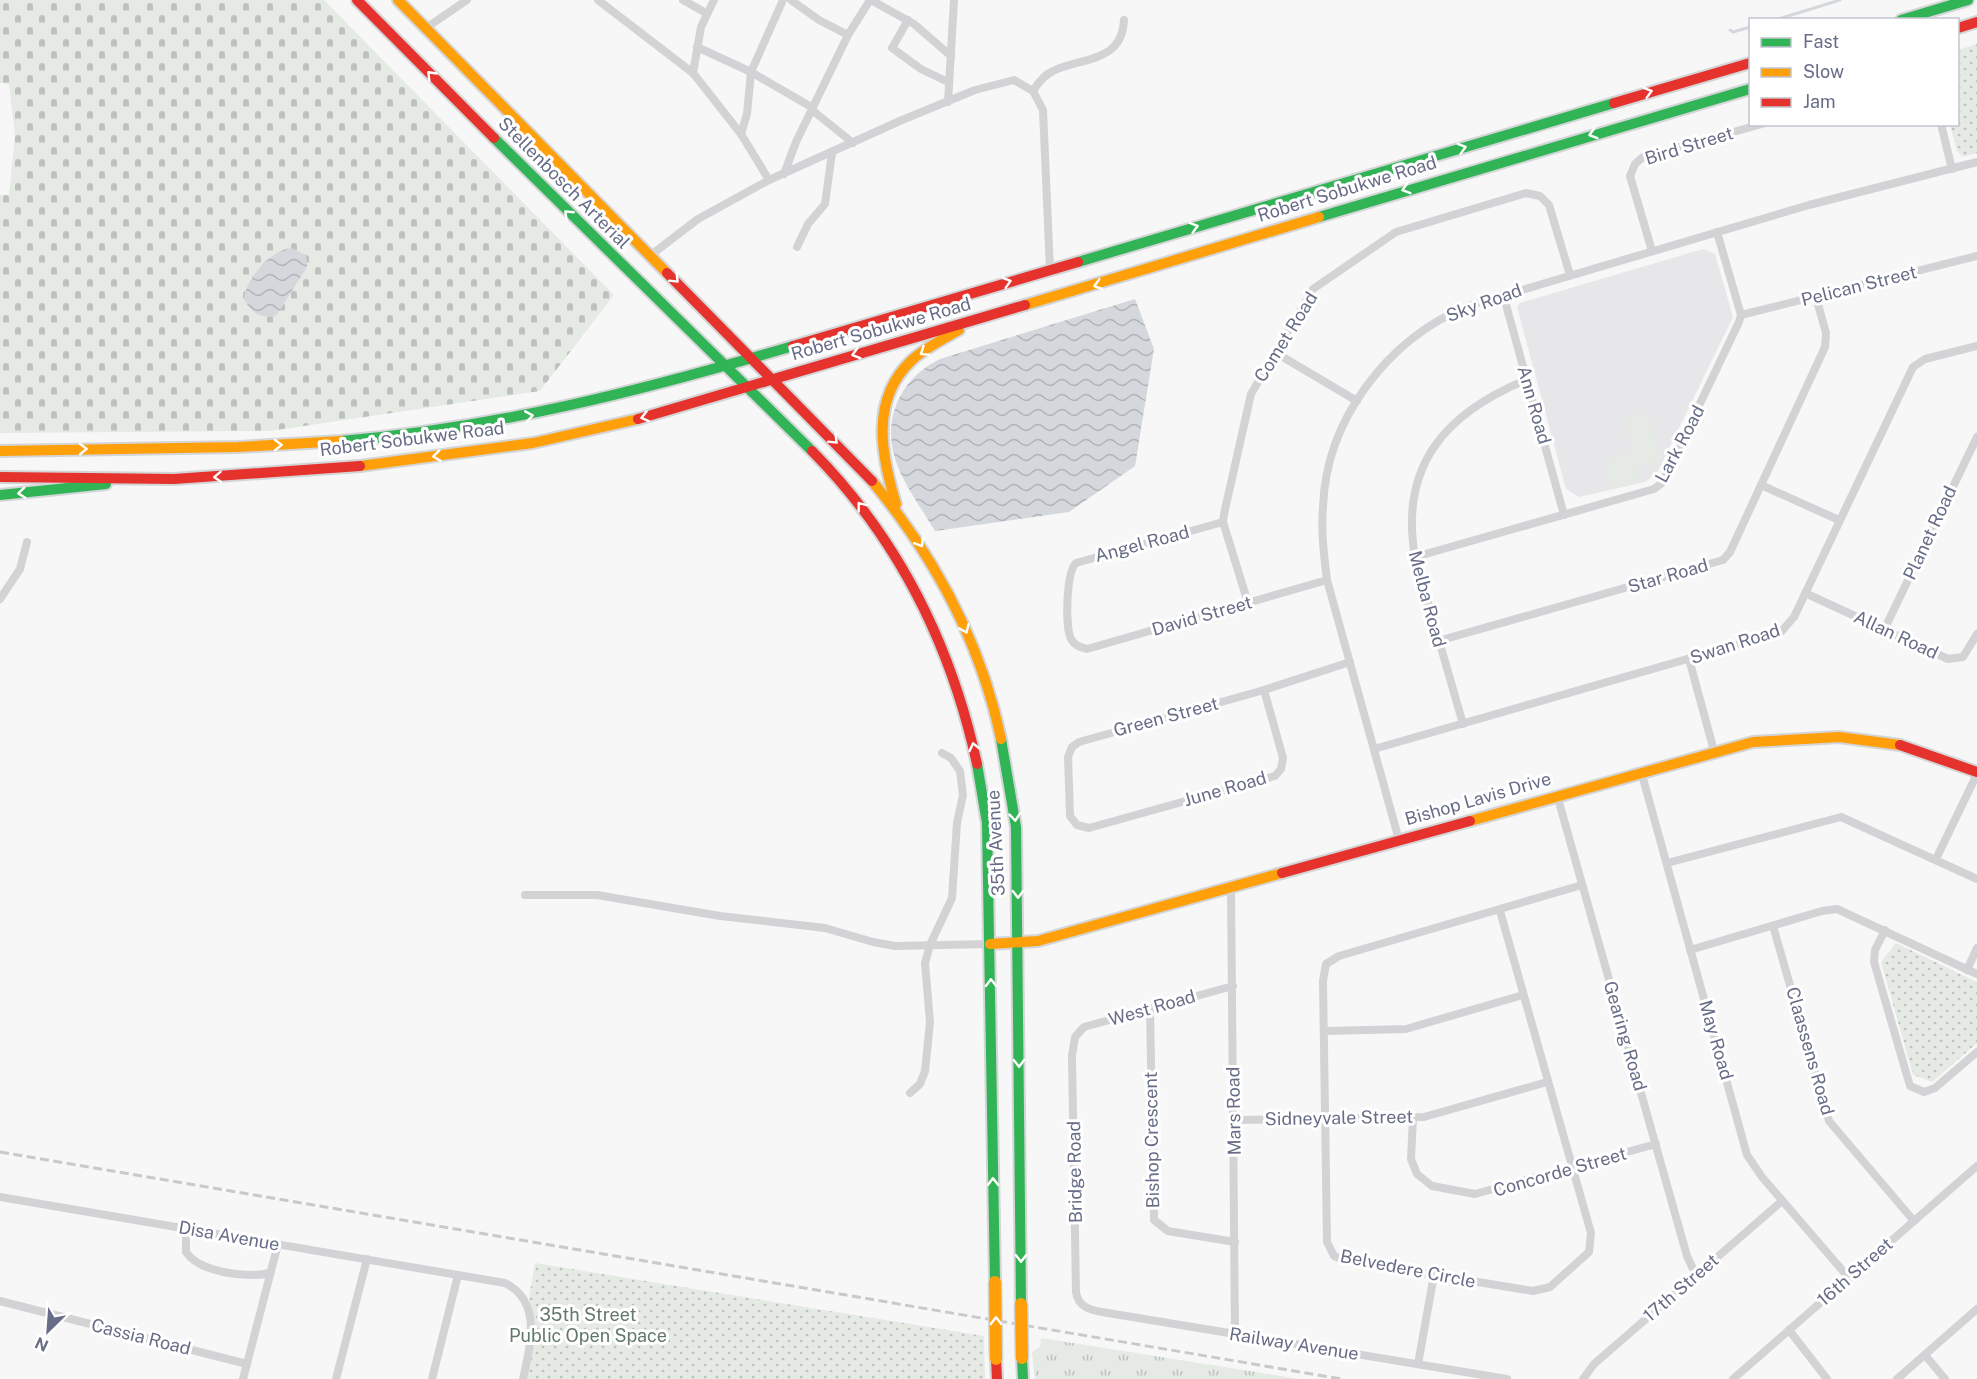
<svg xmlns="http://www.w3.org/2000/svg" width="1977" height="1379" viewBox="0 0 1977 1379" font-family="'Public Sans',sans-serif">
<defs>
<pattern id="grass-tufts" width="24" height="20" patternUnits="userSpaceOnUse" patternTransform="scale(1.5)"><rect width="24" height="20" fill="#e5eae5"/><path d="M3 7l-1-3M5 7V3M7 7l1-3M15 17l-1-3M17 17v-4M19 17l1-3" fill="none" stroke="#bdc2bf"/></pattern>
<pattern id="cemetery-stones" width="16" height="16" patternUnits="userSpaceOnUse" patternTransform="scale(1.5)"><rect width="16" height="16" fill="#e5eae5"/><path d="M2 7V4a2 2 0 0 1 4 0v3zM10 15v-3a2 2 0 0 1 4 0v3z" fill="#bdc2bf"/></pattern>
<pattern id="park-dots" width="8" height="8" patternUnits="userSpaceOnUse" patternTransform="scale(1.5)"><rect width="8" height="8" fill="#e5eae5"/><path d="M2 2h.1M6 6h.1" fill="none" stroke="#bdc2bf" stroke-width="1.8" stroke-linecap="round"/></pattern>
<pattern id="water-waves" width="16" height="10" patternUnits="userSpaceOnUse" patternTransform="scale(1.5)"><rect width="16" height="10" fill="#d4d8dd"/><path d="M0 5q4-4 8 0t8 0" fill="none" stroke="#b0b3b9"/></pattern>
</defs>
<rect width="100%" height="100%" fill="#f7f7f7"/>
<polygon fill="#e7e7e9" points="1703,249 1715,254 1733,317 1657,473 1645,482 1579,497 1566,489 1517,307 1520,303"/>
<polygon fill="url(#grass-tufts)" points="1041,1338 1287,1377 1299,1379 1035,1379 1032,1352 1040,1347"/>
<polygon fill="url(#cemetery-stones)" points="0,0 324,0 614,295 540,391 270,431 0,433 0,195 9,195 15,136 9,84 0,83"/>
<g fill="url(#park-dots)">
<polygon points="1977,44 1977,153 1963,157 1957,151 1950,125 1958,124 1958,50"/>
<polygon points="1896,943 1977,982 1977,1043 1932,1082 1913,1075 1881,962"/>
<polygon points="535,1263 984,1336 985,1379 527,1379 535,1322 529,1298"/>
</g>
<polygon fill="#e5eae5" points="1640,414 1650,418 1661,461 1637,467 1641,482 1612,489 1604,460 1633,453 1624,418"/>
<g fill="url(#water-waves)">
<path d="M291,248L306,255L307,267L276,316C261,319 251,313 244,299C246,278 270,251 291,248Z"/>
<path d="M1135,299L1154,349L1135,466L1069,512L935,531C923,511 907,489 898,467C880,424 898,379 940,359Z"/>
</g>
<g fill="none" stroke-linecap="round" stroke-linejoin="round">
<g stroke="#d4d8dd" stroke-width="3">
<polyline points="1775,20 1840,0"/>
<polyline points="1730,30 1733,32 1750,27"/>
</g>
<g stroke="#d4d5d7" stroke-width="14">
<g id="fast">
<polyline points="1901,20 1968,0"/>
<polyline points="494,138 812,451"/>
<polyline points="1319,217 1750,89"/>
<polyline points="1078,262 1614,103"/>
<path d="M341,441C497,428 644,390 793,346"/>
<polyline points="0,495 106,484"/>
<polyline points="1001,739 1016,827 1021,1304"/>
<polyline points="977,764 987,823 995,1282"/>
<polyline points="1022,1358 1023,1379"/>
</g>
</g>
<g stroke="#d4d5d7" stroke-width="14">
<g id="slow">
<polyline points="398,0 667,273"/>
<polyline points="1025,305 1319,217"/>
<polyline points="0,451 239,447 341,441"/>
<polyline points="360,466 533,443 638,419"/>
<path d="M872,481C934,556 981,643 1001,739"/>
<path d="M896,504C881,455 870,399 912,360C925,348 943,339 959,330"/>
<polyline points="1470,821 1753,742 1839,737 1900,745"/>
<polyline points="990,944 1038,941 1282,873"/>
</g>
</g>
<g stroke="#d4d5d7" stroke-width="14">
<g id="jam">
<polyline points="357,0 494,138"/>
<polyline points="1958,28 1977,22"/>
<polyline points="1614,103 1750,63"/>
<polyline points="667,273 872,481"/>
<polyline points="793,346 1078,262"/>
<polyline points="638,419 1025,305"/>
<path d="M812,451C898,538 951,644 977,764"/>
<polyline points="0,477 174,479 360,466"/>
<polyline points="1900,745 1977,772"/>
<polyline points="1282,873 1470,821"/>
<polyline points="996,1359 997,1379"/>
</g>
</g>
<g stroke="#d3d3d5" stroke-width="8">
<polyline points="598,0 693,73 741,134 769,180"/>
<polyline points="683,0 706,13"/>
<polyline points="791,0 819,20 848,35"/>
<polyline points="871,0 914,24 951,56"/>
<polyline points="908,20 892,48 921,69 948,82"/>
<polyline points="426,28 467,0"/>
<polyline points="697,47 751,72 813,108"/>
<polyline points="693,73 701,27 714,0"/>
<path d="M1033,91C1038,83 1044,75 1053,71C1082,57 1122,63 1124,20"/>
<polyline points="948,102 954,0"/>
<polyline points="812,110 853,143"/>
<polyline points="1941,124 1952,169"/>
<polyline points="741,134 747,114 751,72 783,0"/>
<polyline points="784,174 796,142 848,35 870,0"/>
<polyline points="797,247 808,224 825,204 832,153"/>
<polyline points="1652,251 1630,176 1635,164 1643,157 1762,124"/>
<polyline points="651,255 698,219 769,180 902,120 975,90 1014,80 1033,91 1043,110 1050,270"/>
<polyline points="1503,294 1564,515"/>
<polyline points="1741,315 1977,256"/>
<polyline points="1276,353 1357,401"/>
<polyline points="1761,485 1839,520"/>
<path d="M1223,522L1076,563C1066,573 1065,627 1071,639C1075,646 1080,647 1087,649L1327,580"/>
<polyline points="1415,557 1654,489 1662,483 1739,322 1741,315 1717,232"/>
<polyline points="1805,593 1948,659 1963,657 1977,634"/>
<polyline points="0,599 20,569 27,542"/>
<polyline points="1248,603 1223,522 1224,514 1251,394 1313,289 1396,232 1526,193 1540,196 1549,205 1570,275"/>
<polyline points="1884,630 1977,437"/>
<polyline points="1438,641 1723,560 1730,552 1825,347 1826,333 1816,297"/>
<polyline points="1689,659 1714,751"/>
<polyline points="1264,690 1283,758 1281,769 1275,776 1089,828 1077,825 1070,816 1068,757 1072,747 1079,742 1264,690 1350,662"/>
<path d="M1463,724L1415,557C1399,465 1446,413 1526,380"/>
<polyline points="1374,749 1781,632 1794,617 1913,367 1925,359 1977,346"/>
<polyline points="1641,771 1747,1155 1762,1177 1849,1278"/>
<polyline points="1557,795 1687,1256 1696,1275"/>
<path d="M1399,840L1327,580C1324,556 1321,532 1323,507C1326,419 1388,339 1468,306L1809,205L1977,162"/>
<polyline points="1936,859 1977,774"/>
<polyline points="1667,863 1841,817 1977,879"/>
<polyline points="1231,887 1235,1334"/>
<polyline points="525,895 597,895 720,916 825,928 873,942 895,946 990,944"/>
<polyline points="1500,911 1591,1233 1589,1252 1550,1287 1533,1291 1344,1260 1334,1256 1327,1242 1323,981 1326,964 1339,956 1582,885"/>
<polyline points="1773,926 1829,1121 1914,1221"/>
<polyline points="1885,930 1875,950 1874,962 1910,1086 1924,1092 1935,1088 1977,1052"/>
<polyline points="1690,950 1822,911 1837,909 1977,974"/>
<polyline points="1967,970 1977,948"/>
<path d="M1233,986L1084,1027L1075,1037L1072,1056L1076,1292C1078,1306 1089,1310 1102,1312L1507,1379"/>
<polyline points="1150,1009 1154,1220 1168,1231 1235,1242"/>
<polyline points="1325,1031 1406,1029 1523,995"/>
<polyline points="910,1093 920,1084 925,1071 930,1022 925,963 930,945 952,898 957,823 963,795 960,771 951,758 942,753"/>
<polyline points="1413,1119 1411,1159 1417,1174 1432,1186 1475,1194 1656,1144"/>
<polyline points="1234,1120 1424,1117 1547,1082"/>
<path d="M0,1197L505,1283C543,1302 530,1346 523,1379"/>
<path d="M186,1229V1252C200,1273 247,1278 270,1273"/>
<polyline points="0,1301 247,1364"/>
<polyline points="1789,1330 1827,1379"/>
<polyline points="1925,1355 1945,1379"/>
<polyline points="1418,1364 1434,1275"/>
<polyline points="243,1379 278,1244"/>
<polyline points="336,1379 367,1259"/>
<polyline points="432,1379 458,1275"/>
<polyline points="1583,1379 1594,1364 1782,1201"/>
<polyline points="1733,1379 1977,1166"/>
<polyline points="1897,1379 1977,1309"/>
</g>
<use href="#fast" stroke="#30b455" stroke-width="10"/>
<use href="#slow" stroke="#ff9f0a" stroke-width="10"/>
<use href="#jam" stroke="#e5322d" stroke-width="10"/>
<polyline stroke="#c9c9cb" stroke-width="3" stroke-dasharray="9 4.5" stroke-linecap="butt" points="0,1152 1342,1379"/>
<g stroke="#d3d4d6" stroke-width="15" stroke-linecap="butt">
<g id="slow-bridge">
<polyline points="995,1282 996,1359"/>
<polyline points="1021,1304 1022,1358"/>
</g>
</g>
<use href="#slow-bridge" stroke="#ff9f0a" stroke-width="12"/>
</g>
<defs><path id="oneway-chevron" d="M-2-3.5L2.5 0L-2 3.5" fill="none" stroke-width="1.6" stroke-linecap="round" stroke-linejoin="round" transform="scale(1.5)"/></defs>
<g stroke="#fff">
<use href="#oneway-chevron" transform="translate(431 75) rotate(-134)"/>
<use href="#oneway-chevron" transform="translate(1648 92) rotate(-16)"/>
<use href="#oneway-chevron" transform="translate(1593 134) rotate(164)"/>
<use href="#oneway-chevron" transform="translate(1462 148) rotate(-16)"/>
<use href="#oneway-chevron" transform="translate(1406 189) rotate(163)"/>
<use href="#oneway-chevron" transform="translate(568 214) rotate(-136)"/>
<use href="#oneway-chevron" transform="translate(1194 227) rotate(-16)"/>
<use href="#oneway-chevron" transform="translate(675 279) rotate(45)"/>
<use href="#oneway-chevron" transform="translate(1007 282) rotate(-17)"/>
<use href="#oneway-chevron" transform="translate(1098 285) rotate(164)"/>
<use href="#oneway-chevron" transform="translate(924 352) rotate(146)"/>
<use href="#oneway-chevron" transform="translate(856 354) rotate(164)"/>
<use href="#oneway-chevron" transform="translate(529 416) rotate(-10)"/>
<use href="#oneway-chevron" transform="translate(645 417) rotate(166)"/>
<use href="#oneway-chevron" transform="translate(834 440) rotate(45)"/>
<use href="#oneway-chevron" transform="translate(278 445) rotate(-1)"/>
<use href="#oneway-chevron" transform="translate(83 449) rotate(-1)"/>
<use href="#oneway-chevron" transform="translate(437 456) rotate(173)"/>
<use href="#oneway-chevron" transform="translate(218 477) rotate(177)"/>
<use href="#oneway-chevron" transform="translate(22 493) rotate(174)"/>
<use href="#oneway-chevron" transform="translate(861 506) rotate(-128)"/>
<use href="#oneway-chevron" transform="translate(920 543) rotate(58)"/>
<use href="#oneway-chevron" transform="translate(965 629) rotate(66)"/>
<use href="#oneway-chevron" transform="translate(974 747) rotate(-103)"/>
<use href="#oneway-chevron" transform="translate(1015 817) rotate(84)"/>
<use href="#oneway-chevron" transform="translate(1018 894) rotate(90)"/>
<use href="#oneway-chevron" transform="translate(991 983) rotate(-91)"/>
<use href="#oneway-chevron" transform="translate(1019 1063) rotate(89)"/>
<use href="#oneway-chevron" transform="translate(993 1182) rotate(-91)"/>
<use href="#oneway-chevron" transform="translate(1021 1258) rotate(90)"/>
<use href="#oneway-chevron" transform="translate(996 1321) rotate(-91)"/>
</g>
<g text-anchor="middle" stroke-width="6" stroke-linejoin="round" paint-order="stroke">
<g font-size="18" fill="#676d87" stroke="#fff">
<text transform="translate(1689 146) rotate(-17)" y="6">Bird Street</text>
<text transform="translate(564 183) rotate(45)" y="6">Stellenbosch Arterial</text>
<text transform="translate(1347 189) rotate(-17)" y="6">Robert Sobukwe Road</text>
<text transform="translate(1859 286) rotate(-14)" y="6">Pelican Street</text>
<text transform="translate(1484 303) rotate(-20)" y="6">Sky Road</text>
<text transform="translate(881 329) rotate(-16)" y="6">Robert Sobukwe Road</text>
<text transform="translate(1286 337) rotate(-58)" y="6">Comet Road</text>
<text transform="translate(1534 405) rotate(74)" y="6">Ann Road</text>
<text transform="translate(412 439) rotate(-7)" y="6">Robert Sobukwe Road</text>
<text transform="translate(1680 444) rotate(-62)" y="6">Lark Road</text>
<text transform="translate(1930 533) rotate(-65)" y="6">Planet Road</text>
<text transform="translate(1142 544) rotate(-15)" y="6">Angel Road</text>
<text transform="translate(1668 576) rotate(-16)" y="6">Star Road</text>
<text transform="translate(1427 599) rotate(75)" y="6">Melba Road</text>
<text transform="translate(1202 616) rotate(-16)" y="6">David Street</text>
<text transform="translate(1896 635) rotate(25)" y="6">Allan Road</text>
<text transform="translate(1735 644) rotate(-18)" y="6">Swan Road</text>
<text transform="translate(1166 717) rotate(-15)" y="6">Green Street</text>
<text transform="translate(1225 789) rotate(-16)" y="6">June Road</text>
<text transform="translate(1478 799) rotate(-16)" y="6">Bishop Lavis Drive</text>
<text transform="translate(996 843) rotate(-93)" y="6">35th Avenue</text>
<text transform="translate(1152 1008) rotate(-16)" y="6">West Road</text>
<text transform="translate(1625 1036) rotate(74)" y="6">Gearing Road</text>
<text transform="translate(1716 1040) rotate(74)" y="6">May Road</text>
<text transform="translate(1810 1051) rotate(74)" y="6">Claassens Road</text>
<text transform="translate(1234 1111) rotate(-91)" y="6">Mars Road</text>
<text transform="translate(1339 1118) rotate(-1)" y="6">Sidneyvale Street</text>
<text transform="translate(1152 1140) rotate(-91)" y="6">Bishop Crescent</text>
<text transform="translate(1075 1172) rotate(-91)" y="6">Bridge Road</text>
<text transform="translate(1560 1172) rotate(-16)" y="6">Concorde Street</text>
<text transform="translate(229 1236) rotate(10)" y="6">Disa Avenue</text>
<text transform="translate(1408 1269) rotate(11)" y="6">Belvedere Circle</text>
<text transform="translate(1855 1272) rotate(-41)" y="6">16th Street</text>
<text transform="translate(1681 1288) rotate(-41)" y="6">17th Street</text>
<text transform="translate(141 1337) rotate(14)" y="6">Cassia Road</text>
<text transform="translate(1294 1344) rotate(9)" y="6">Railway Avenue</text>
</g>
<g font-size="18" fill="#627966" stroke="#fff">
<text x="588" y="1321">35th Street<tspan x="588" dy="21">Public Open Space</tspan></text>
</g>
</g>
<rect x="1749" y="18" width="210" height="108" fill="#ffffff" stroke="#c2c5cf" stroke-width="1.5"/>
<rect x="1761" y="38" width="30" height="9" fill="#30b455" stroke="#c2c5cf" stroke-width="1.5"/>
<text x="1803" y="48" font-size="18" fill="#676d87">Fast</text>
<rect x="1761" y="68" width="30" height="9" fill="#ff9f0a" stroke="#c2c5cf" stroke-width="1.5"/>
<text x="1803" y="78" font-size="18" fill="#676d87">Slow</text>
<rect x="1761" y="98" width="30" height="9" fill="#e5322d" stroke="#c2c5cf" stroke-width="1.5"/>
<text x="1803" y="108" font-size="18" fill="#676d87">Jam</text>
<g transform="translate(48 1331) rotate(205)" stroke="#ffffff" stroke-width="4.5" paint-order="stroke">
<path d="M0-4.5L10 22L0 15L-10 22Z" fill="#676d87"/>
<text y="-9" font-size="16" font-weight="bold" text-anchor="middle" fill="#676d87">N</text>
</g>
</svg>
